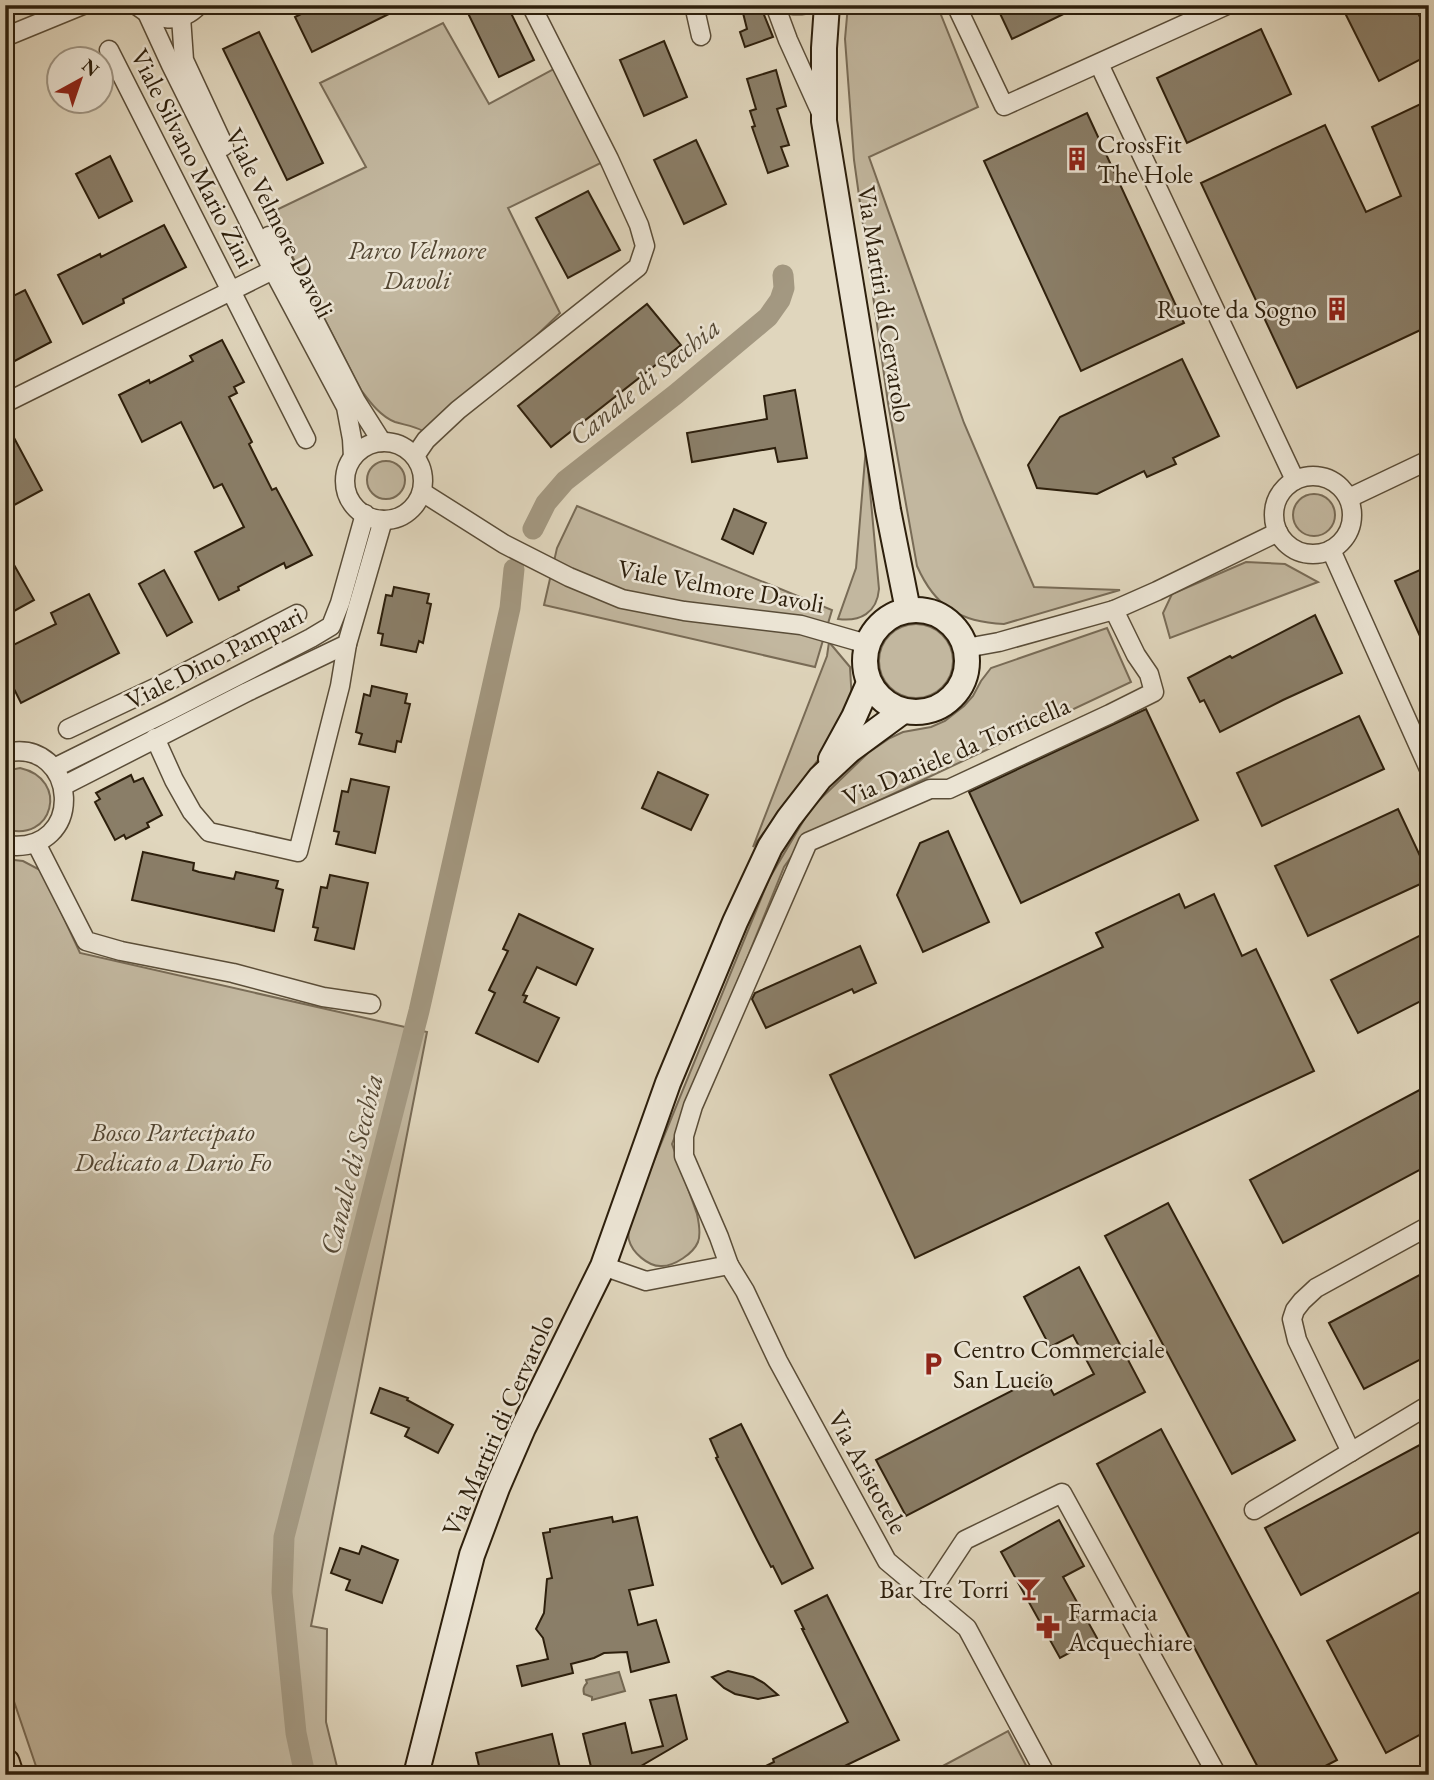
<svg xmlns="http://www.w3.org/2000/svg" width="1434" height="1780" viewBox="0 0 1434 1780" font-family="'EB Garamond',serif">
<rect width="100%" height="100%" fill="#e0d6bd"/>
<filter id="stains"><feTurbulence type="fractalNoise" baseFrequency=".00286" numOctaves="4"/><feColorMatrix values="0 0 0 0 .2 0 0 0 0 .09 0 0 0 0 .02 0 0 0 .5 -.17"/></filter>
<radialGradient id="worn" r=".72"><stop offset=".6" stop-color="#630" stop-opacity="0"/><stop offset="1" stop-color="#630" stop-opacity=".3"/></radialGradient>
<g fill="#c2b79f" stroke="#786b56" stroke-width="2">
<path d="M848,5H937L978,107L869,157L964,423L1034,587L1120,590L1004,624C960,622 935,607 917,566L888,403L854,160L845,39Z"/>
<path d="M443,23L489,104L561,65L609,159L508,208L560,313L465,404L423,431C414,426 405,425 395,422C380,416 370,402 361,390L270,213L366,167L320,83Z"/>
<path d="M866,447L879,589C877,613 860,622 838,619L856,568Z"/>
<circle cx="386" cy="480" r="19"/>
<circle cx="1314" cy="515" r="21"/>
<polygon points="577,506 832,610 815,667 544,605 557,548"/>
<polygon points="1246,562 1285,564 1318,582 1170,638 1163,613 1172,594"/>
<circle cx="916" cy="661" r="37"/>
<path d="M1107,628L1131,682L814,831L794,853L784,867L672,1144L697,1214C699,1223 701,1234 698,1242C693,1254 674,1266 662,1266C648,1267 632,1252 629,1240C627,1233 630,1224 631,1217L769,879L811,808L868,753L890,738L903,732L931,727L945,721L964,706L973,696L981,681L991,668Z"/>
<polygon points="829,642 850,667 852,702 841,729 753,847 827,656"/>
<path d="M20,768C70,779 53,844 5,829V771Z"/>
<polygon points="5,859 23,861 42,871 80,953 427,1032 311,1626 327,1629 326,1722 339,1775 39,1775 5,1675"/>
<polygon points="1008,1731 1031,1775 926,1775"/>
</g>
<path fill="#a39881" stroke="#746852" stroke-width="2" d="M619,1672L625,1691L592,1700V1697L584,1694C583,1689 583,1687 587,1683L586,1680Z"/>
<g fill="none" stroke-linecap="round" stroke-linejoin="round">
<g stroke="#a39881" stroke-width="21">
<polyline points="533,529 546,503 565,481 676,394 768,317 780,300 784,288 783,275"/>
<polyline points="305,1775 296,1733 282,1592 284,1537 419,1011 510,608 514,569"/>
</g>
</g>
<g fill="#8a7e68" stroke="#2d1f0c" stroke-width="2">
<polygon points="319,5 407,5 312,52 295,17"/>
<polygon points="464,5 507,5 534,60 499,77"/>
<polygon points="741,5 760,5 773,37 745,47 740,32 747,29"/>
<polygon points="996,5 1082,5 1012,39"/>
<polygon points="1341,5 1414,5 1429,35 1429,55 1379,81"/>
<polygon points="1261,29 1291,94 1187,143 1157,78"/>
<polygon points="259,32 323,163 287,180 223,49"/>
<polygon points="664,41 687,97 644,116 620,60"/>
<polygon points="776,70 786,106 777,109 789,145 781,147 788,166 768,173 752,127 755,126 750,111 756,109 747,79"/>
<polygon points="1429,100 1429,326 1297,388 1201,183 1325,125 1366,212 1401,196 1372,127"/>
<polygon points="1087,113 1184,323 1081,371 984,161"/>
<polygon points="696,140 726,204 684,224 654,160"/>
<polygon points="110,156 132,201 99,218 76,174"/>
<polygon points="588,191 620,250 568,278 536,218"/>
<polygon points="164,225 186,267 123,299 124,303 83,324 58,275 100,254 101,257"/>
<polygon points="25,290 51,342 5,366 5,300"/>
<polygon points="647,304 681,345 551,447 518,406"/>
<polygon points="222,340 244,382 234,387 237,393 229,397 252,442 249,444 272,490 276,488 312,555 286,568 284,563 238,587 239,590 219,600 195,552 244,527 222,484 214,488 181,422 142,442 119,395 149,380 150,383 193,361 190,356"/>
<polygon points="1182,359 1219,436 1173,458 1176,464 1147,477 1144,471 1097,494 1037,488 1028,465 1060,417"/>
<polygon points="795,390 807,458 778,462 775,448 692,462 687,433 767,419 764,396"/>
<polygon points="5,421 42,490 5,510"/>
<polygon points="734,509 766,523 753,554 722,539"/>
<polygon points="5,549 34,600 5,616"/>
<polygon points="1429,566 1429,656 1395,581"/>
<polygon points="164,570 192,622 167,636 139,584"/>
<polygon points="394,587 429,594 427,603 431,604 423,643 419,641 416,652 381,645 383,634 378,633 386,595 392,596"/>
<polygon points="89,594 119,653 21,703 5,671 5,649 56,624 51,613"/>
<polygon points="1315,615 1342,673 1283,700 1220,732 1204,700 1200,702 1188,678 1230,656 1232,658"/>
<polygon points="372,686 407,694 405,703 410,704 401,742 397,741 395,752 359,744 362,734 356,732 364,694 370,696"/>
<polygon points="1146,709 1198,820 1021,903 969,792"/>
<polygon points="1359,716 1384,769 1262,826 1237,773"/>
<polygon points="658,772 708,795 691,830 642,808"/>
<polygon points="131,775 134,782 143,778 162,815 147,823 149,827 126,839 124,835 115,840 95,802 100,799 96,793"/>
<polygon points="351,779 389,787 375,853 336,844 339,832 334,831 342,791 348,792"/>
<polygon points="1398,809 1429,875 1429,880 1308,936 1275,866"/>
<polygon points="948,831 989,922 923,952 897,895 920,843"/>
<polygon points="143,852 194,863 193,870 199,872 234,879 236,872 278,881 276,888 283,890 274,931 132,900"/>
<polygon points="330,875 368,883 354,949 315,940 318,928 313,927 321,887 327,888"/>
<polygon points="1179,894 1185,908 1214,894 1242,956 1256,949 1314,1071 915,1258 830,1075 1103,947 1096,933"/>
<polygon points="519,914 593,949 576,985 537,967 523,995 527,996 524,1002 559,1018 538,1062 476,1033 495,993 489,990 508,951 503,949"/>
<polygon points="1429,931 1429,997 1358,1033 1331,980"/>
<polygon points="860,946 876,983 854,993 852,989 766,1028 752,999 755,993"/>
<polygon points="1429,1085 1429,1165 1283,1243 1250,1180"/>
<polygon points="1168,1203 1295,1440 1232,1474 1105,1236"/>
<polygon points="1079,1267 1145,1392 906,1516 876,1460 1043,1375 1054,1395 1094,1374 1073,1335 1050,1347 1024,1297"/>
<polygon points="1429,1270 1429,1355 1364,1389 1329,1323"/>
<polygon points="380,1388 408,1398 407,1400 453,1425 438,1453 405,1436 409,1428 371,1413"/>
<polygon points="741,1424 813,1568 782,1584 773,1566 771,1567 756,1538 716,1458 718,1457 710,1439"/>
<polygon points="1161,1429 1337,1760 1308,1775 1262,1775 1097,1464"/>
<polygon points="1429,1440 1429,1527 1301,1595 1265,1528"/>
<polygon points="612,1517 613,1522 637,1517 653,1585 629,1590 638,1625 656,1620 669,1662 631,1672 627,1652 604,1653 594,1658 571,1664 573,1673 522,1686 517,1666 548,1659 543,1638 536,1629 544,1613 547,1579 552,1578 543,1533 550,1532 550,1529"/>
<polygon points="1059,1520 1084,1566 1063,1577 1097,1638 1060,1658 1001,1552"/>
<polygon points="362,1546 398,1560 382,1603 346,1590 350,1580 331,1573 340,1548 359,1554"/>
<polygon points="1429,1587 1429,1730 1386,1753 1327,1641"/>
<polygon points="827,1595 899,1740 826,1775 747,1775 774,1762 773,1759 848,1722 802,1629 804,1629 795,1611"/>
<polygon points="728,1671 753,1677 764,1683 778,1695 758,1699 735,1694 724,1688 712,1677"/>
<polygon points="676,1695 687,1739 636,1769 637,1775 593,1775 583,1734 625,1723 632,1753 663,1746 650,1700"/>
<polygon points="552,1734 560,1768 532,1775 481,1775 476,1753"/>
</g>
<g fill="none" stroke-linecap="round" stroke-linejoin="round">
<g stroke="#5a4d38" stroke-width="21">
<g id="street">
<path d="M136,5C156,21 180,25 199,5"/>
<polyline points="694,5 701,36"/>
<polyline points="775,5 788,40 822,115"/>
<polyline points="793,5 802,5"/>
<polyline points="956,5 1004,106 1227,5"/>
<polyline points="148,15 171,65 273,270 346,407 352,439 353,457"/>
<polyline points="181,17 184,60 224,146"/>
<polyline points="5,37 83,5"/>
<polyline points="109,50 306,439"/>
<polyline points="1099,64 1295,480"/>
<polyline points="269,236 302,296 356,401 382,442"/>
<polyline points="5,403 281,266"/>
<circle cx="384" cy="481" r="39"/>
<polyline points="415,456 426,440 458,410 638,267 645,246 639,225 609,159 531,5"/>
<circle cx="1313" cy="515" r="39"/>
<polyline points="422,492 504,544 569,577 622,599 684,611 801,625 867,644"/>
<polyline points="1349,498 1429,460"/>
<polyline points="1331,550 1429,769"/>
<polyline points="966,648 999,642 1114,610 1157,591 1278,532"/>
<polyline points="68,729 157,687 297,614"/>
<polyline points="155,738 174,780 192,812 209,832 298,852 340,686 347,644"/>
<path d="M5,753C79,736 88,857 5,845"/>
<polyline points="54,768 169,711 311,638 331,626 340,603 365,514"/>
<polyline points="63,786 247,692 347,644 383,520"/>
<polyline points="36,843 86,941 121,951 233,973 323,997 371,1004"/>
<polyline points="729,1265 745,1291 778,1361 887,1561 967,1628 1046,1775"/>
<polyline points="603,1266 646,1281 729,1265 719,1237 684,1156 684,1136 693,1106 808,842 930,789 949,789 1110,714 1154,692 1149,674 1136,655 1114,610"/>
<polyline points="1351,1452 1297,1340 1292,1319 1295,1310 1302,1301 1316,1288 1429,1226"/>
<polyline points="1254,1510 1429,1405"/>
<polyline points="928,1596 965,1540 1062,1493 1217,1775"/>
</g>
</g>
<g stroke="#2d1f0c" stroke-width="28">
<g id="secondary">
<polyline points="827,5 824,48 824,121 888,510 908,610"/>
<circle cx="916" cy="661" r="51"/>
<polyline points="831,759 854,717 869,683"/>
<polyline points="416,1775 472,1555 497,1488 523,1428 603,1266 668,1083 735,922 770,847 789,818 820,778 850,750 903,711"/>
</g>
</g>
<g stroke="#2d1f0c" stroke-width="32">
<polyline id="primary" points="5,1763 9,1775"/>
</g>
<use href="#street" stroke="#ebe4d4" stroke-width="18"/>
<use href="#secondary" stroke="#ebe4d4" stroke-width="24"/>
<use href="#primary" stroke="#e0d6bd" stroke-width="28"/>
</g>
<defs>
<g id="building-bare" transform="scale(1.89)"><path d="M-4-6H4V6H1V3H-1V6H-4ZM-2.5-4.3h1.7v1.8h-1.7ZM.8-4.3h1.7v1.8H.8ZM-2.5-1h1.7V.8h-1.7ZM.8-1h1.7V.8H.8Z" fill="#8f2418" stroke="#ebe4d4" stroke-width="2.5" paint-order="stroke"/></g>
<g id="parking-bare" transform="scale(1.89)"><path d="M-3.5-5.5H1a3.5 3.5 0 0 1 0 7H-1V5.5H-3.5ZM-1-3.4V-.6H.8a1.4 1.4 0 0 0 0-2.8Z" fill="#8f2418" stroke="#ebe4d4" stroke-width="2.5" paint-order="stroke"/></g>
<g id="bar-bare" transform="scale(1.89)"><path d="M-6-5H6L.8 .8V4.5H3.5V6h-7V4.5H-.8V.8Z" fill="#8f2418" stroke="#ebe4d4" stroke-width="2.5" paint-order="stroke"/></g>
<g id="pharmacy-bare" transform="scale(1.89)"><path d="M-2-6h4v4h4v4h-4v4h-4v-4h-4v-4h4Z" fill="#8f2418" stroke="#ebe4d4" stroke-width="2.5" paint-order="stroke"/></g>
</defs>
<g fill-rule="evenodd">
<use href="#building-bare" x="1077" y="159"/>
<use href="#building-bare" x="1337" y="309"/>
<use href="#parking-bare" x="933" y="1364"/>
<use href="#bar-bare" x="1029" y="1589"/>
<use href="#pharmacy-bare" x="1048" y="1627"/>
</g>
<g text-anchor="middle" stroke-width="5" stroke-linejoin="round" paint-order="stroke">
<g font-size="26" fill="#2d1f0c" stroke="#ebe4d4" text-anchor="start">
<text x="1097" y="153">CrossFit<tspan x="1097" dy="30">The Hole</tspan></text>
<text x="1317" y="318" text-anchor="end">Ruote da Sogno</text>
<text x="953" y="1358">Centro Commerciale<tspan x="953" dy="30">San Lucio</tspan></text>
<text x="1009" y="1598" text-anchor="end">Bar Tre Torri</text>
<text x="1068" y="1621">Farmacia<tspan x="1068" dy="30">Acquechiare</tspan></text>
</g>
<g font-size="26" fill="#2d1f0c" stroke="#ebe4d4">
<text transform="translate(193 158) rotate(63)" y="9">Viale Silvano Mario Zini</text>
<text transform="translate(280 223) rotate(63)" y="9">Viale Velmore Davoli</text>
<text transform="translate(885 304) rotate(81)" y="9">Via Martiri di Cervarolo</text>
<text transform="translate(721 586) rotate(10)" y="9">Viale Velmore Davoli</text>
<text transform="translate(214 658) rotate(-27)" y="9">Viale Dino Pampari</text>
<text transform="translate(956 751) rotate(-23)" y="9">Via Daniele da Torricella</text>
<text transform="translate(498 1425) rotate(-66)" y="9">Via Martiri di Cervarolo</text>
<text transform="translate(868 1472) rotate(61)" y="9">Via Aristotele</text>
</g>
<g font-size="26" font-style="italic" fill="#524531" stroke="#ebe4d4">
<text x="417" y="259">Parco Velmore<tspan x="417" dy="30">Davoli</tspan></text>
<text x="173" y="1141">Bosco Partecipato<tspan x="173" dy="30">Dedicato a Dario Fo</tspan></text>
</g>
<g font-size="28" font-style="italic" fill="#564935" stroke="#ebe4d4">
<text transform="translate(644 381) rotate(-39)" y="10">Canale di Secchia</text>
<text transform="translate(351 1164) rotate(-76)" y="10">Canale di Secchia</text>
</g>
</g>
<rect width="1434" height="1780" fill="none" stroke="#e0d6bd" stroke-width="28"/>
<rect x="7" y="7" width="1420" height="1766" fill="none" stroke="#2d1f0c" stroke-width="3.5"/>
<rect x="14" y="14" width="1406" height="1752" fill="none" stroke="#2d1f0c" stroke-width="2"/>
<g transform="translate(80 80) rotate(40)"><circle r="33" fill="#ebe4d4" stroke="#9f9584" stroke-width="2"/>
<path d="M0-5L12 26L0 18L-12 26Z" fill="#8f2418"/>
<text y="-10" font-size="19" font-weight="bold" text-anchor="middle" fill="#2d1f0c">N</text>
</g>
<rect width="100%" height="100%" filter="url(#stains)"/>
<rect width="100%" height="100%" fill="url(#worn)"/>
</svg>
